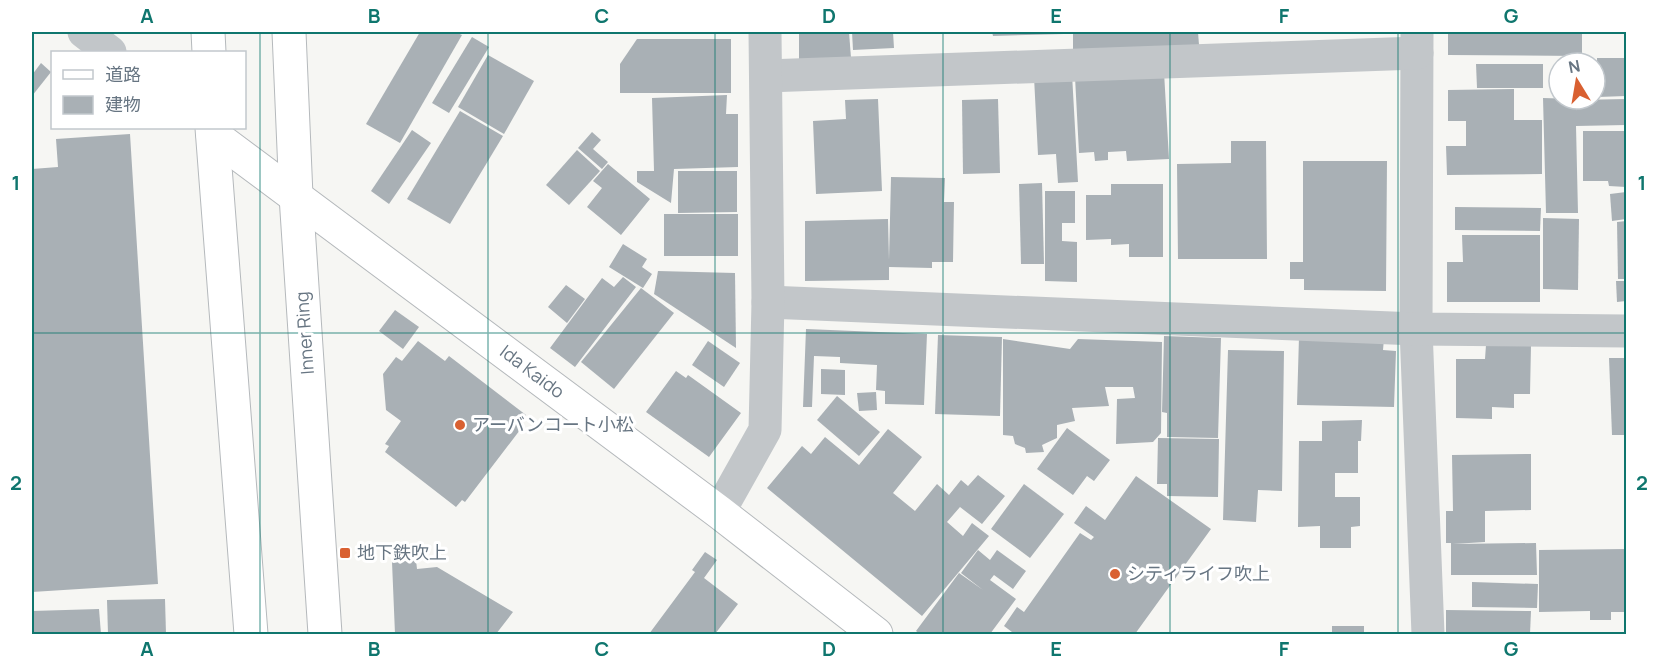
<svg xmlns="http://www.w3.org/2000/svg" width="1658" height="666" viewBox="0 0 1658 666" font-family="Manrope,'Noto Sans JP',sans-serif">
<rect width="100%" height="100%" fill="#f6f6f3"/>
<g fill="#a9b0b5">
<polygon points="420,32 455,32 462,35 400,143 366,124"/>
<polygon points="799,32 849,32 851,58 799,62"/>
<polygon points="852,32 893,32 894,48 853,50"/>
<polygon points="992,32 1064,32 1064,34 993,36"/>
<polygon points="1073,32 1198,32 1199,45 1073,51"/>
<polygon points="1448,32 1582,32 1582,56 1448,55"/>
<polygon points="472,37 489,47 449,113 432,103"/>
<polygon points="637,39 731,39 731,93 620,93 620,64"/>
<polygon points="488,55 534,81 504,134 458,107"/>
<polygon points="1597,58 1626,58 1626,96 1598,97"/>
<polygon points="41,63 51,72 32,96 32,75"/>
<polygon points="1476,64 1543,64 1543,88 1477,88"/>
<polygon points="1164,72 1169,159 1127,161 1126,151 1108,152 1108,160 1095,161 1094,152 1079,153 1075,77"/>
<polygon points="1072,74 1078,182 1058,183 1056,154 1038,155 1034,77"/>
<polygon points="1514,89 1514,120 1542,120 1542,174 1447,175 1446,146 1466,146 1466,121 1448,121 1448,90"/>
<polygon points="727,95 726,114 738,114 738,167 674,169 671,203 637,182 637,171 654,171 652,98"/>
<polygon points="1543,98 1576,99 1576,111 1577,100 1626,99 1626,125 1576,126 1578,213 1546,213"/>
<polygon points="878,99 882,191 816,194 813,121 846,119 845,100"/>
<polygon points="998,99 1000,173 963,174 962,100"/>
<polygon points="460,111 503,136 450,224 407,199"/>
<polygon points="412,130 431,143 389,204 371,191"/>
<polygon points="1583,131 1626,131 1626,187 1609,186 1608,181 1583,181"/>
<polygon points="592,132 601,140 593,149 608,162 602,169 578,148"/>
<polygon points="130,134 158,584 32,592 32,169 58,167 56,139"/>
<polygon points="1231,141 1266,141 1267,259 1178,259 1177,164 1231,163"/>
<polygon points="577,150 600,171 569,205 546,185"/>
<polygon points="1303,161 1387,161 1386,291 1304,290 1304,279 1290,279 1290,262 1303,262"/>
<polygon points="608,164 650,199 621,235 587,207 602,188 593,181"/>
<polygon points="678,171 737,171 737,212 678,213"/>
<polygon points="891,177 945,178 944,202 954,202 953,262 932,262 932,268 889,267 889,280 805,281 805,221 888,219 889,260"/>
<polygon points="1042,183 1044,264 1021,264 1019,184"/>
<polygon points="1111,184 1163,184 1163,257 1129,257 1129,244 1111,245 1111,239 1086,240 1086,195 1111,195"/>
<polygon points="1045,191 1075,191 1075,223 1062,223 1062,241 1077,242 1077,282 1045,281"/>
<polygon points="1626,192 1626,219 1612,221 1610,194"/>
<polygon points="1455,207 1541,208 1540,231 1455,230"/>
<rect x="664" y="214" width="74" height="42"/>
<polygon points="1543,218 1579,219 1578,290 1543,289"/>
<polygon points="1626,221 1626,279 1618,279 1617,222"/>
<polygon points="1462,235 1540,235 1540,302 1447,302 1447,262 1463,262"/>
<polygon points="623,244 647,259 642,267 652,274 643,288 609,267"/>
<polygon points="658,271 735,273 736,348 654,294"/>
<polygon points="623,277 636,287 575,367 550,348 602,278 614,287"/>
<polygon points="1616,281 1626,281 1626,301 1617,302"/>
<polygon points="566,285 585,299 567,323 548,307"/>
<polygon points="641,288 674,313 614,389 581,362"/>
<polygon points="395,310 419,327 403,349 379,331"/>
<polygon points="806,329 927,334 924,405 885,404 885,391 876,390 877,365 840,363 840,357 814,356 812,407 803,407"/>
<polygon points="938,335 1002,337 1000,416 935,414"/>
<polygon points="1164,336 1221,338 1218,438 1167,437 1167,413 1162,412"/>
<polygon points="1299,337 1384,339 1383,350 1396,351 1394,407 1297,405"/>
<polygon points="1003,339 1070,349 1078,339 1162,342 1161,433 1153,442 1116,444 1117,399 1135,398 1133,387 1105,387 1109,406 1072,408 1075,421 1057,425 1057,438 1042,445 1044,452 1026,453 1025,448 1015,444 1013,436 1003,435"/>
<polygon points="418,341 445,361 449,356 526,415 519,423 523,426 465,502 462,500 456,507 385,452 389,446 385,444 401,421 386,410 383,374 396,357 402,361"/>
<polygon points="708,341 740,363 724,387 692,365"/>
<polygon points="1486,345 1531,345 1530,394 1514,394 1514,408 1492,407 1492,419 1456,418 1456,359 1485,359"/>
<polygon points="1228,350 1284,351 1282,491 1258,490 1256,522 1223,520"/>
<polygon points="1609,358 1626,358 1626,435 1612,435"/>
<polygon points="821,369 845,370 845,395 821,394"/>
<polygon points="676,371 686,378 688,375 741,413 709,457 646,412"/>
<polygon points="876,392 877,410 859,411 857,393"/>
<polygon points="837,396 880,432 859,456 817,420"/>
<polygon points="1362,420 1361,441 1358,441 1358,473 1335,473 1335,497 1360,497 1360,526 1351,527 1351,548 1320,548 1320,526 1298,527 1299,441 1322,441 1322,421"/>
<polygon points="1067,428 1110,460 1094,481 1087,476 1073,495 1037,469"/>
<polygon points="888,429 922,457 893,493 915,511 937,484 949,495 961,480 968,486 978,475 1005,496 982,524 960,507 947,522 963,536 972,523 989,536 922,616 767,488 802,446 811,454 825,437 859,465"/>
<polygon points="1158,438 1219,439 1218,497 1167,496 1167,484 1157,484"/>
<polygon points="1531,454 1531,510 1485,511 1485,542 1453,544 1536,543 1537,575 1451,575 1451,543 1446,543 1446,511 1453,511 1452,455"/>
<polygon points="1136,476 1211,529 1135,634 1010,634 1012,632 1004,626 1017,607 1024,612 1080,533 1091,540 1094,537 1074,523 1086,506 1105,520"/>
<polygon points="1024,484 1064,514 1030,558 991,529"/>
<polygon points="1626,549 1626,612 1611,612 1611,620 1590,620 1590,611 1539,612 1539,550"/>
<polygon points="978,550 990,560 997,550 1026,571 1013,589 994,575 990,580 1016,599 990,634 920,634 916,631 959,573 983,590 961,573"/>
<polygon points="705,552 717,560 704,578 738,604 715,634 649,634 695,572 692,570"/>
<polygon points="416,560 417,569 437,567 513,612 496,634 395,634 392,562"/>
<polygon points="1472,582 1538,584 1537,608 1472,607"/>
<polygon points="165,599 166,634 108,634 107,600"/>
<polygon points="99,609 101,634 32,634 32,611"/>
<polygon points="1446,610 1531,611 1530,634 1446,634"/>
<rect x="1332" y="626" width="32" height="8"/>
</g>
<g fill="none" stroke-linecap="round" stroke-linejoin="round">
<g stroke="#b5b9bc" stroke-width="35">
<g id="major">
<polyline points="208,32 209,52"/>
<polyline points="289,32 296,196 325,634"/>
<polyline points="212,128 251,634"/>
<polyline points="213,135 719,512 876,634"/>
</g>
</g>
<g stroke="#c2c6c9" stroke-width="33">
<polyline points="84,32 110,52"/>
<polyline points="1417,32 1416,329 1428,634"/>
<polyline points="766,76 1417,53"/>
<polyline points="768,302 1416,329 1626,331"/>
<polyline points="719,512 765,430 768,302 765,32"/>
</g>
<use href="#major" stroke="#fff" stroke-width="33"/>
</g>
<path fill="none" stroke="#0f766e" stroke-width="1.5" stroke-opacity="0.55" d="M260,32V634M488,32V634M715,32V634M943,32V634M1170,32V634M1398,32V634M32,333H1626"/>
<g fill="#d96031" stroke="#fff" stroke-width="2">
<circle cx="460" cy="425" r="6"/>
<rect x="339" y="547" width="12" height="12" rx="3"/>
<circle cx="1115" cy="574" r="6"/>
</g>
<g text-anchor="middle" stroke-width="6" stroke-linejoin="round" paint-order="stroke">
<g font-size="18" fill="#677582" stroke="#fff">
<text transform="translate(305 333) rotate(-94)" y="6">Inner Ring</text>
<text transform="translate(532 372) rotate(37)" y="6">Ida Kaido</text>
</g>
<g font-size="18" fill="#677582" stroke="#fff" text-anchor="start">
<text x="472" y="431">アーバンコート小松</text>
<text x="357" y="559">地下鉄吹上</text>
<text x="1127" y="580">シティライフ吹上</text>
</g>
</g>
<rect width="1658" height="666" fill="none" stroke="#ffffff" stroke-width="66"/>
<rect x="51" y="51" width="195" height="78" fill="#ffffff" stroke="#c2c8cd" stroke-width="1.5"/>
<rect x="63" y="70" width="30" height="9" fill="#ffffff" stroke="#c2c8cd" stroke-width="1.5"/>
<text x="105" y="81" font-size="18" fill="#677582">道路</text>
<rect x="63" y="96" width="30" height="18" fill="#a9b0b5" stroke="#c2c8cd" stroke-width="1.5"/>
<text x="105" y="111" font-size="18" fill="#677582">建物</text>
<g transform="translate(1577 81) rotate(349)"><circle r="28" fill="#ffffff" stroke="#c2c8cd" stroke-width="1.5"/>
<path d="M0-4.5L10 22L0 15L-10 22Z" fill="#d96031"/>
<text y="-9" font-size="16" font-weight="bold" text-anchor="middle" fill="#677582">N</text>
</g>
<rect x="33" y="33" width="1592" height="600" fill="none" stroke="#0f766e" stroke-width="2"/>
<g font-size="20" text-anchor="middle" font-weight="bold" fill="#0f766e">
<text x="147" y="23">A</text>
<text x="374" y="23">B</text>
<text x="602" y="23">C</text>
<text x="829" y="23">D</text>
<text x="1056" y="23">E</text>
<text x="1284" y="23">F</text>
<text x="1511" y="23">G</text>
<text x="16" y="190">1</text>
<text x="1642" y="190">1</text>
<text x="16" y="490">2</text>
<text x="1642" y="490">2</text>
<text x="147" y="656">A</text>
<text x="374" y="656">B</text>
<text x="602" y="656">C</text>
<text x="829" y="656">D</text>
<text x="1056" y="656">E</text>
<text x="1284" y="656">F</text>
<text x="1511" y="656">G</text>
</g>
</svg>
